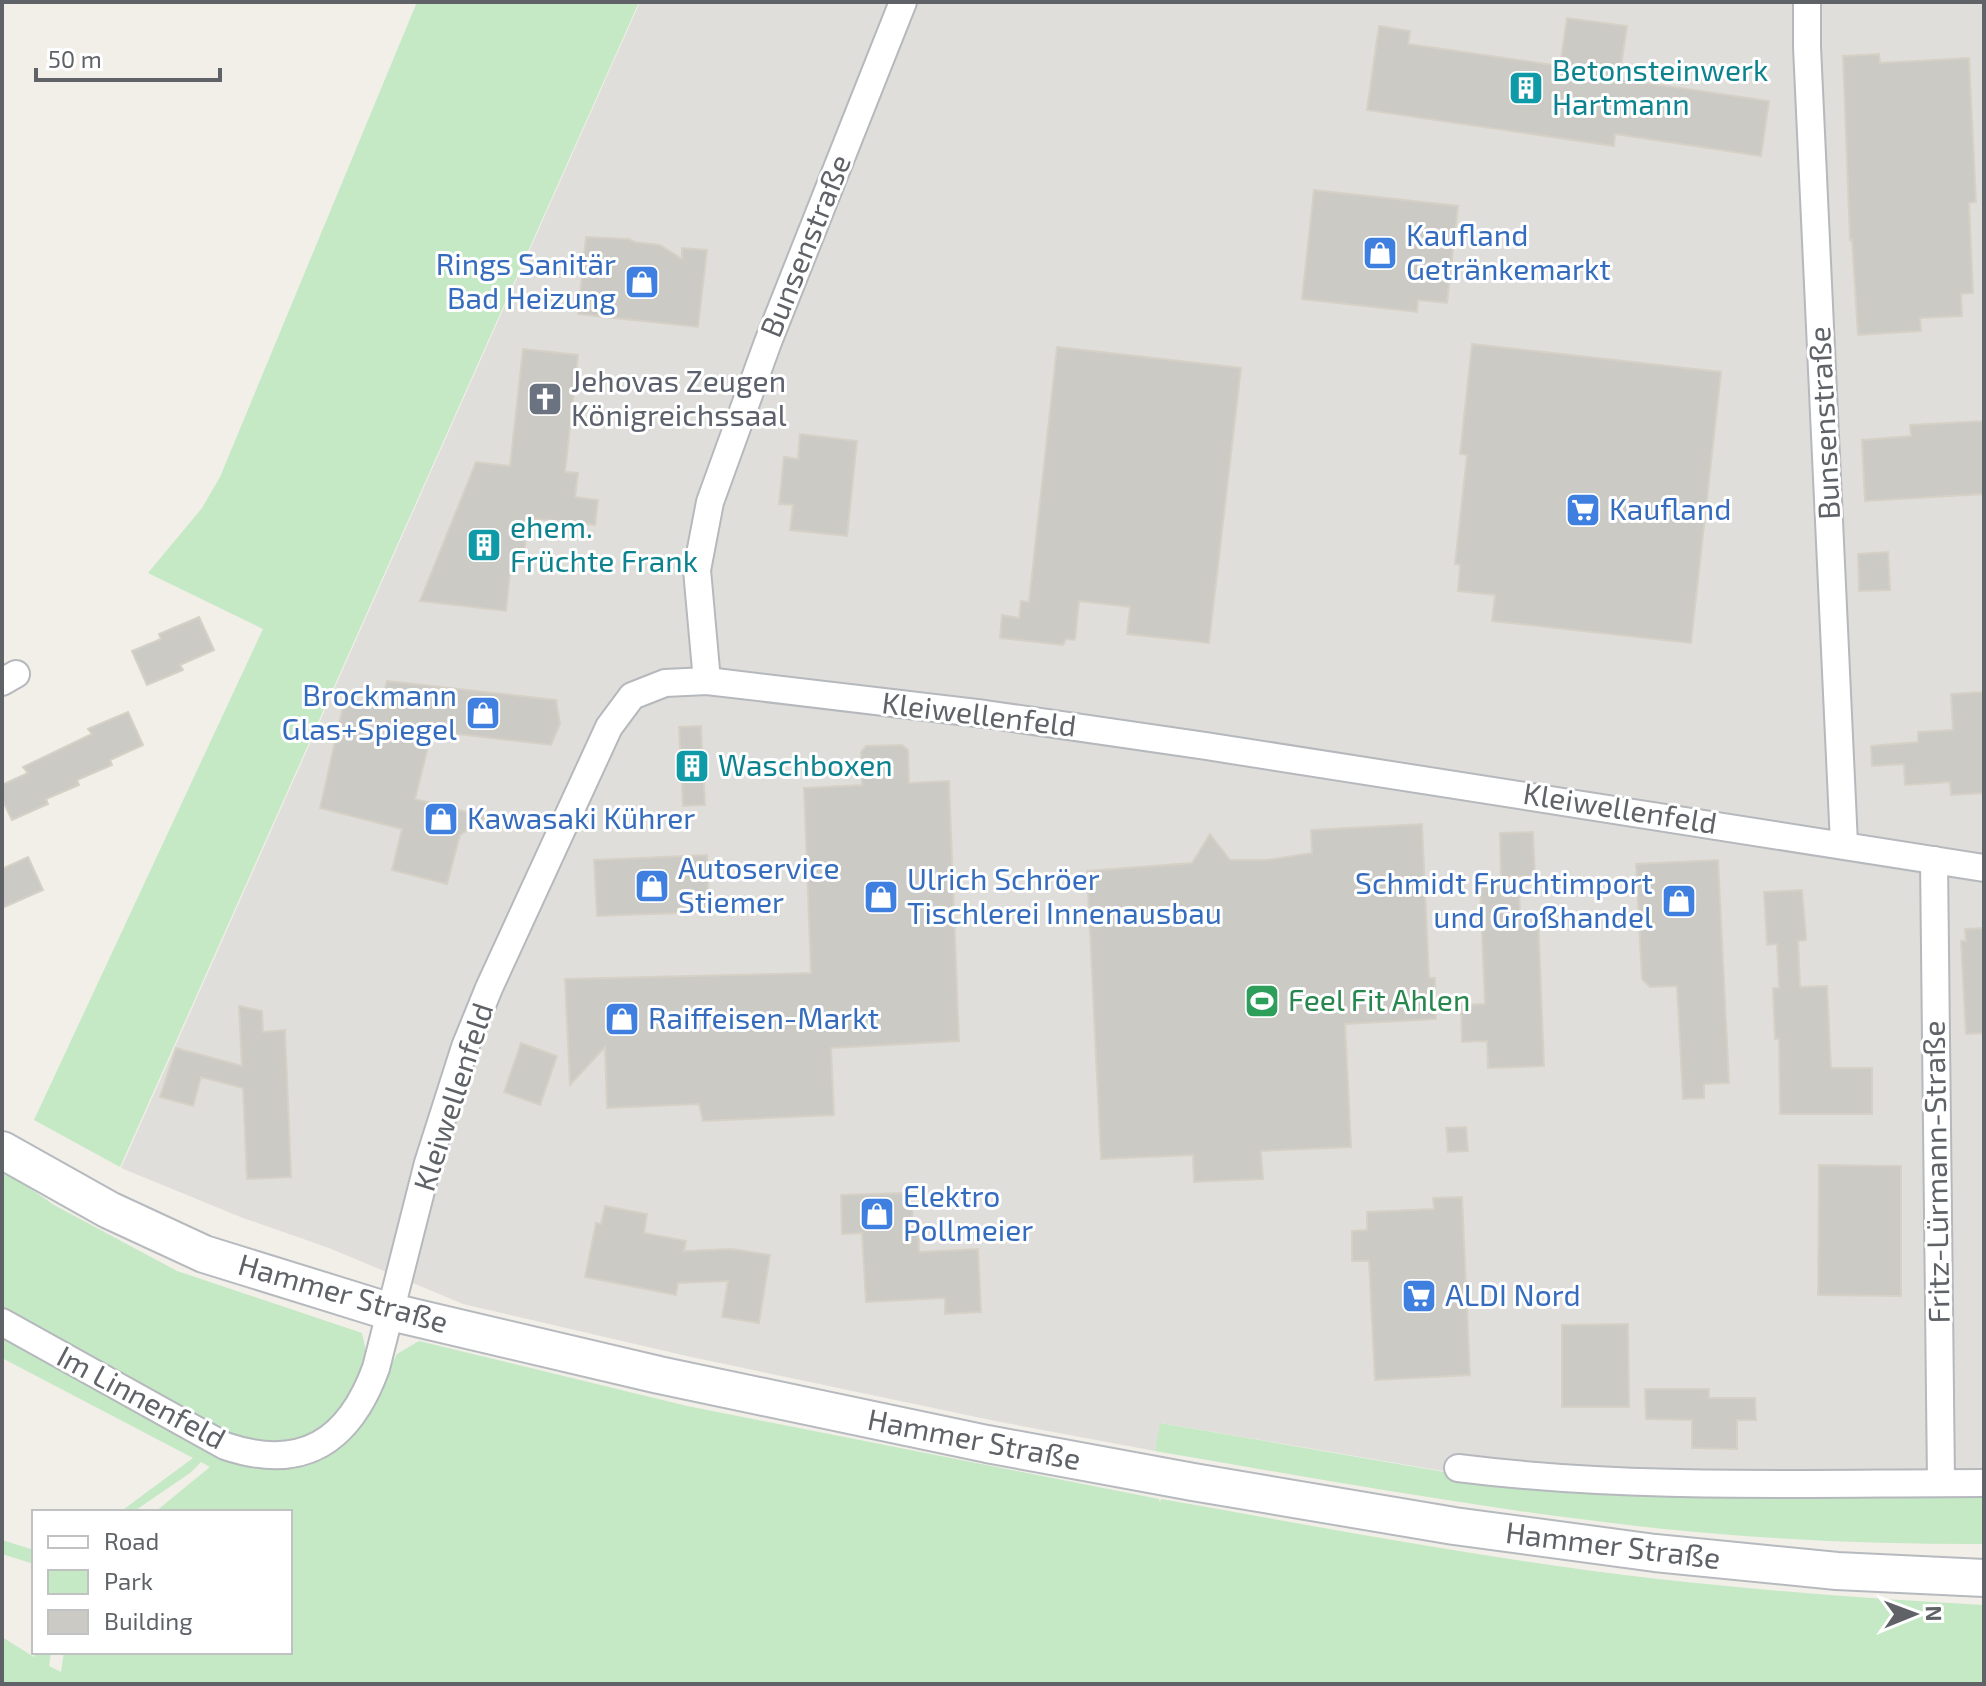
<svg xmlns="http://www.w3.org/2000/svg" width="1986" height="1686" viewBox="0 0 1986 1686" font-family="'Exo 2',sans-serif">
<rect width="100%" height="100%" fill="#f1efe8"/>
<polygon fill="#e0deda" points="640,2 1984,2 1984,1494 1507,1482 1161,1423 1155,1451 1000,1422 691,1357 463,1304 329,1248 243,1218 121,1168"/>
<g fill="#c5e8c5">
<polygon points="417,2 639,2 120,1167 34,1120 263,629 148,573 202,508 220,477"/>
<path d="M2,1169L54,1205L177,1271L362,1333C364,1343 368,1355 365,1364C357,1396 327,1438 292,1444C272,1448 250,1440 230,1435L2,1311Z"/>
<path d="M2,1336L226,1458L261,1467L310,1461L348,1441L380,1389L397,1354L419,1341L687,1406L1159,1499L1160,1503L1161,1499C1326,1528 1491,1560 1658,1579C1766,1591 1875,1599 1984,1605V1684H2V1637L34,1657L36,1652H51L49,1666L61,1672L64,1652H290V1512H155L210,1467L201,1462L190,1473L133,1512H120L193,1458L2,1358Z"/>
<path d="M1160,1423L1508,1483L1984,1494V1544C1877,1544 1770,1540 1664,1529C1493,1511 1324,1480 1155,1451Z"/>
<polygon points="2,1540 34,1550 34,1564 2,1554"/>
</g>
<g fill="#cccac5" stroke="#d6d1c6" stroke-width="2">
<polygon points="1567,18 1627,26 1619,79 1769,101 1761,156 1615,134 1614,146 1367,110 1379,26 1410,31 1408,44 1560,66"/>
<polygon points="1879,54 1880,63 1969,58 1976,202 1969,203 1973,293 1961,294 1962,316 1920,318 1921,331 1858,335 1852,239 1850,240 1843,56"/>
<polygon points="1314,190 1458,206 1447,303 1418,300 1417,312 1302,299"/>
<polygon points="586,237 629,239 635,242 660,245 682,259 682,248 707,250 698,327 578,314"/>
<polygon points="1472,344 1721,372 1691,643 1492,621 1495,595 1458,591 1460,565 1455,564 1467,455 1460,454"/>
<polygon points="1057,347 1241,368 1209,643 1127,634 1130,607 1079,601 1075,640 1066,639 1063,645 1000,638 1002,615 1019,618 1021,601 1029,602"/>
<polygon points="523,349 578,355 565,472 578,473 575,497 598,500 595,525 528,518 523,565 511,564 506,611 420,601 476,462 510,466"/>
<polygon points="1984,421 1984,494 1865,501 1862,440 1911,436 1910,425"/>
<polygon points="800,434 857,441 847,536 790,530 793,505 779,504 784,457 798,459"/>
<polygon points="1888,552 1890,590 1859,591 1858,554"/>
<polygon points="199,617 214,650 180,665 183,670 147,685 132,651 161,639 159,634"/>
<polygon points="387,681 556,700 560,724 551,745 432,731 415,799 487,817 460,835 447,884 392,870 402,829 320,808 345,698 380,706"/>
<polygon points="1984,692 1984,793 1951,795 1950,782 1905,785 1904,764 1872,766 1871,746 1918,742 1918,732 1953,730 1951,694"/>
<polygon points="128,712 143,745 110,760 112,765 77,780 79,785 46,799 48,804 12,820 2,799 2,785 28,773 23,767 92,734 88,729"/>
<polygon points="701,726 705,805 683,806 679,727"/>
<polygon points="902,745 908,750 909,783 949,781 959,1041 831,1048 834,1115 703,1121 699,1104 607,1108 605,1047 570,1085 565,979 811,973 804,788 862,785 861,752 866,746"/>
<polygon points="1422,824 1429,978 1435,978 1436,1019 1345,1024 1351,1147 1261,1151 1263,1179 1194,1182 1193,1155 1101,1159 1087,871 1192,863 1210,834 1230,860 1266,860 1312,853 1311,830"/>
<polygon points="1533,832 1535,876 1501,877 1500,833"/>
<polygon points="707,855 709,912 597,916 594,860"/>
<polygon points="28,857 43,890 2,908 2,869"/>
<polygon points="1718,860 1729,1083 1704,1084 1704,1098 1683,1099 1677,986 1650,987 1642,979 1636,864"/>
<polygon points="1519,884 1520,918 1538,917 1544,1066 1488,1068 1487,1041 1462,1042 1461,1005 1485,1004 1480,886"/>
<polygon points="1802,890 1806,935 1806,940 1798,941 1800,987 1827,986 1831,1068 1872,1068 1872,1114 1780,1114 1779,1039 1775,1039 1773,988 1779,988 1777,944 1767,945 1764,892"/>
<polygon points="1984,928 1984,1033 1966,1034 1961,941 1966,941 1965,929"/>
<polygon points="239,1006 262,1011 263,1032 285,1030 291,1177 247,1179 243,1088 201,1077 193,1106 160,1097 176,1048 242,1066"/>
<polygon points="521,1043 557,1056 540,1105 504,1092"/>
<polygon points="1466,1127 1468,1151 1448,1152 1446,1128"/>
<polygon points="1819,1165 1901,1166 1901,1296 1818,1295"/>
<polygon points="901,1193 912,1203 913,1226 918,1225 919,1252 978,1249 981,1312 945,1314 945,1298 866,1302 862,1233 842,1234 841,1195"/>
<polygon points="1462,1197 1470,1375 1375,1380 1369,1261 1352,1261 1352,1231 1367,1230 1367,1212 1434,1209 1433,1198"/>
<polygon points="605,1206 647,1214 644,1233 686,1241 684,1251 732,1249 770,1255 759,1323 722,1317 728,1281 678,1283 676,1295 585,1277 596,1223 601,1224"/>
<polygon points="1628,1324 1629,1407 1562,1407 1562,1325"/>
<polygon points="1645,1389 1709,1389 1709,1398 1755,1398 1756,1420 1737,1420 1737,1449 1692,1448 1692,1420 1646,1419"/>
</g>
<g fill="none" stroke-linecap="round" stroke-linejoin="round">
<g stroke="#b5b8bc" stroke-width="30">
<g id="minor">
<polyline points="1807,2 1807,47 1844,844"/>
<polyline points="707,681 697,570 710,502 768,342 903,2"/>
<polyline points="2,682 16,674"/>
<polyline points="1934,860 1941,1483"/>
<path d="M2,1322L225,1446C302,1472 349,1442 376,1368L428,1163L465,1047L489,988L609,727L632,696L665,683L707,681L985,714L1206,746L1984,868"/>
<path d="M1458,1468C1632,1490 1808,1483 1984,1483"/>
</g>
</g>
<g stroke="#b6babf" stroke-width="40">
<polyline id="secondary" points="2,1150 109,1210 204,1254 391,1312 659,1375 987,1444 1193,1482 1454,1526 1655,1553 1837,1571 1984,1578"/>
</g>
<use href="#minor" stroke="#fff" stroke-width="26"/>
<use href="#secondary" stroke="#fff" stroke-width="36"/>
</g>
<defs>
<g id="building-square" transform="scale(1.8)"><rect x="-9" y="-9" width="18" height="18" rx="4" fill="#0f9aa8" stroke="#fff"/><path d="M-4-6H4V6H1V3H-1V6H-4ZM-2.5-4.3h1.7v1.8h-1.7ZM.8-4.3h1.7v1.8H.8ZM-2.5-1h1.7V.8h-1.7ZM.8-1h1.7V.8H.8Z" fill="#fff"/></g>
<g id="shop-square" transform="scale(1.8)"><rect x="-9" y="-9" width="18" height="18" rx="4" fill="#3f7fe0" stroke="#fff"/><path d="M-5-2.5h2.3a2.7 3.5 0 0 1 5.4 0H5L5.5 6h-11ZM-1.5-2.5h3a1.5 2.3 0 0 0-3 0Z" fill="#fff"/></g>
<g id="church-square" transform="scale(1.8)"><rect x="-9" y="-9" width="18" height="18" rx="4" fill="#6b7280" stroke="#fff"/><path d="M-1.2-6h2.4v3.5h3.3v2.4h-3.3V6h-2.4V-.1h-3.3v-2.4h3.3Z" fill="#fff"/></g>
<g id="supermarket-square" transform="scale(1.8)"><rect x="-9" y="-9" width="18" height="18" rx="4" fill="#3f7fe0" stroke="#fff"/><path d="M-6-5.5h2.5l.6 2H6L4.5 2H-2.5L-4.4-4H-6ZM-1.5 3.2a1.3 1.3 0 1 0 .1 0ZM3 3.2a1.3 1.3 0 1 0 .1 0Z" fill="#fff"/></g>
<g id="stadium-square" transform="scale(1.8)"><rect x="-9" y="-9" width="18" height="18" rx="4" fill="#2e9e5b" stroke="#fff"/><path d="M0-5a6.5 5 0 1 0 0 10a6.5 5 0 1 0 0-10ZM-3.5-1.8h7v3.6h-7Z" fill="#fff"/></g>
</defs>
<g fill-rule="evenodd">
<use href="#building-square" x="1526" y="88"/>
<use href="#shop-square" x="1380" y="253"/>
<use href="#shop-square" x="642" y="282"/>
<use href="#church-square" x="545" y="399"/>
<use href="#supermarket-square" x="1583" y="510"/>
<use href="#building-square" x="484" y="545"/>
<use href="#shop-square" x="483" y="713"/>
<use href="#building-square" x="692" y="766"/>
<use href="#shop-square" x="441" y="819"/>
<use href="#shop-square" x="652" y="886"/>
<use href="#shop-square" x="881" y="897"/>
<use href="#shop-square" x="1679" y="901"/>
<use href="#stadium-square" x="1262" y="1001"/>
<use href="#shop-square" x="622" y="1019"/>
<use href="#shop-square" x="877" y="1214"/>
<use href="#supermarket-square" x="1419" y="1296"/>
</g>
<g text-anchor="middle" stroke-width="6" stroke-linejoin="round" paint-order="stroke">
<g font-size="30" fill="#0d838f" stroke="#fff" text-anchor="start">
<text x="1552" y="81">Betonsteinwerk<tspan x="1552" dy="34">Hartmann</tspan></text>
<text x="510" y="538">ehem.<tspan x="510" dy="34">Früchte Frank</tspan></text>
<text x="718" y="776">Waschboxen</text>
</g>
<g font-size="30" fill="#366cbe" stroke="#fff" text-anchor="start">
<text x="1406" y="246">Kaufland<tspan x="1406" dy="34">Getränkemarkt</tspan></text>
<text x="616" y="275" text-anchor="end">Rings Sanitär<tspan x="616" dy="34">Bad Heizung</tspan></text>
<text x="1609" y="520">Kaufland</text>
<text x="457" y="706" text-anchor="end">Brockmann<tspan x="457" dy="34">Glas+Spiegel</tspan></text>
<text x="467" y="829">Kawasaki Kührer</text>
<text x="678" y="879">Autoservice<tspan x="678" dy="34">Stiemer</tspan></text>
<text x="907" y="890">Ulrich Schröer<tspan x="907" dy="34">Tischlerei Innenausbau</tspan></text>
<text x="1653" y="894" text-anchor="end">Schmidt Fruchtimport<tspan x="1653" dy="34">und Großhandel</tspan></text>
<text x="648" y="1029">Raiffeisen-Markt</text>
<text x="903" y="1207">Elektro<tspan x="903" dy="34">Pollmeier</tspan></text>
<text x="1445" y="1306">ALDI Nord</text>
</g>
<g font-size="30" fill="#5f6368" stroke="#fff">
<text transform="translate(806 246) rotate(-68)" y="10">Bunsenstraße</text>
<text transform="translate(1825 423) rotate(-93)" y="10">Bunsenstraße</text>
<text transform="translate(979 715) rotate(7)" y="10">Kleiwellenfeld</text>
<text transform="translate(1620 809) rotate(9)" y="10">Kleiwellenfeld</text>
<text transform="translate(454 1097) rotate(-72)" y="10">Kleiwellenfeld</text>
<text transform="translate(1937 1172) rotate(-91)" y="10">Fritz-Lürmann-Straße</text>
<text transform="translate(343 1294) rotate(16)" y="10">Hammer Straße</text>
<text transform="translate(141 1398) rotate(28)" y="10">Im Linnenfeld</text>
<text transform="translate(974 1440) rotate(11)" y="10">Hammer Straße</text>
<text transform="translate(1613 1546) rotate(7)" y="10">Hammer Straße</text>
</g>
<g font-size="30" fill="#5b616d" stroke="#fff" text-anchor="start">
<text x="571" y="392">Jehovas Zeugen<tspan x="571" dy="34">Königreichssaal</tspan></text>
</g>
<g font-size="30" fill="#27864d" stroke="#fff" text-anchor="start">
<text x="1288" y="1011">Feel Fit Ahlen</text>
</g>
</g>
<rect width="1986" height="1686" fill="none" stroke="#5f6368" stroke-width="8"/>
<rect x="32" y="1510" width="260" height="144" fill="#ffffff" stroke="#bfc1c3" stroke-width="2"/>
<rect x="48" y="1536" width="40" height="12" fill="#ffffff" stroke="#bfc1c3" stroke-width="2"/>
<text x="104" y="1550" font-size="24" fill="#5f6368">Road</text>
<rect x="48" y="1570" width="40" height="24" fill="#c5e8c5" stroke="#bfc1c3" stroke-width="2"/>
<text x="104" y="1590" font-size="24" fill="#5f6368">Park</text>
<rect x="48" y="1610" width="40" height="24" fill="#cccac5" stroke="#bfc1c3" stroke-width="2"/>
<text x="104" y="1630" font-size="24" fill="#5f6368">Building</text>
<g transform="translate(1914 1614) rotate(89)" stroke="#ffffff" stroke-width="6" paint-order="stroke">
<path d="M0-6L14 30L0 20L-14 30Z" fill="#5f6368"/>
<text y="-12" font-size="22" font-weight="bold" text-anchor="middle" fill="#5f6368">N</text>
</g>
<path d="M36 68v12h184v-12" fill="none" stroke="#5f6368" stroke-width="4"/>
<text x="48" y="68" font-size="24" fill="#5f6368" stroke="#ffffff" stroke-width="6" paint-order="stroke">50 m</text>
</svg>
